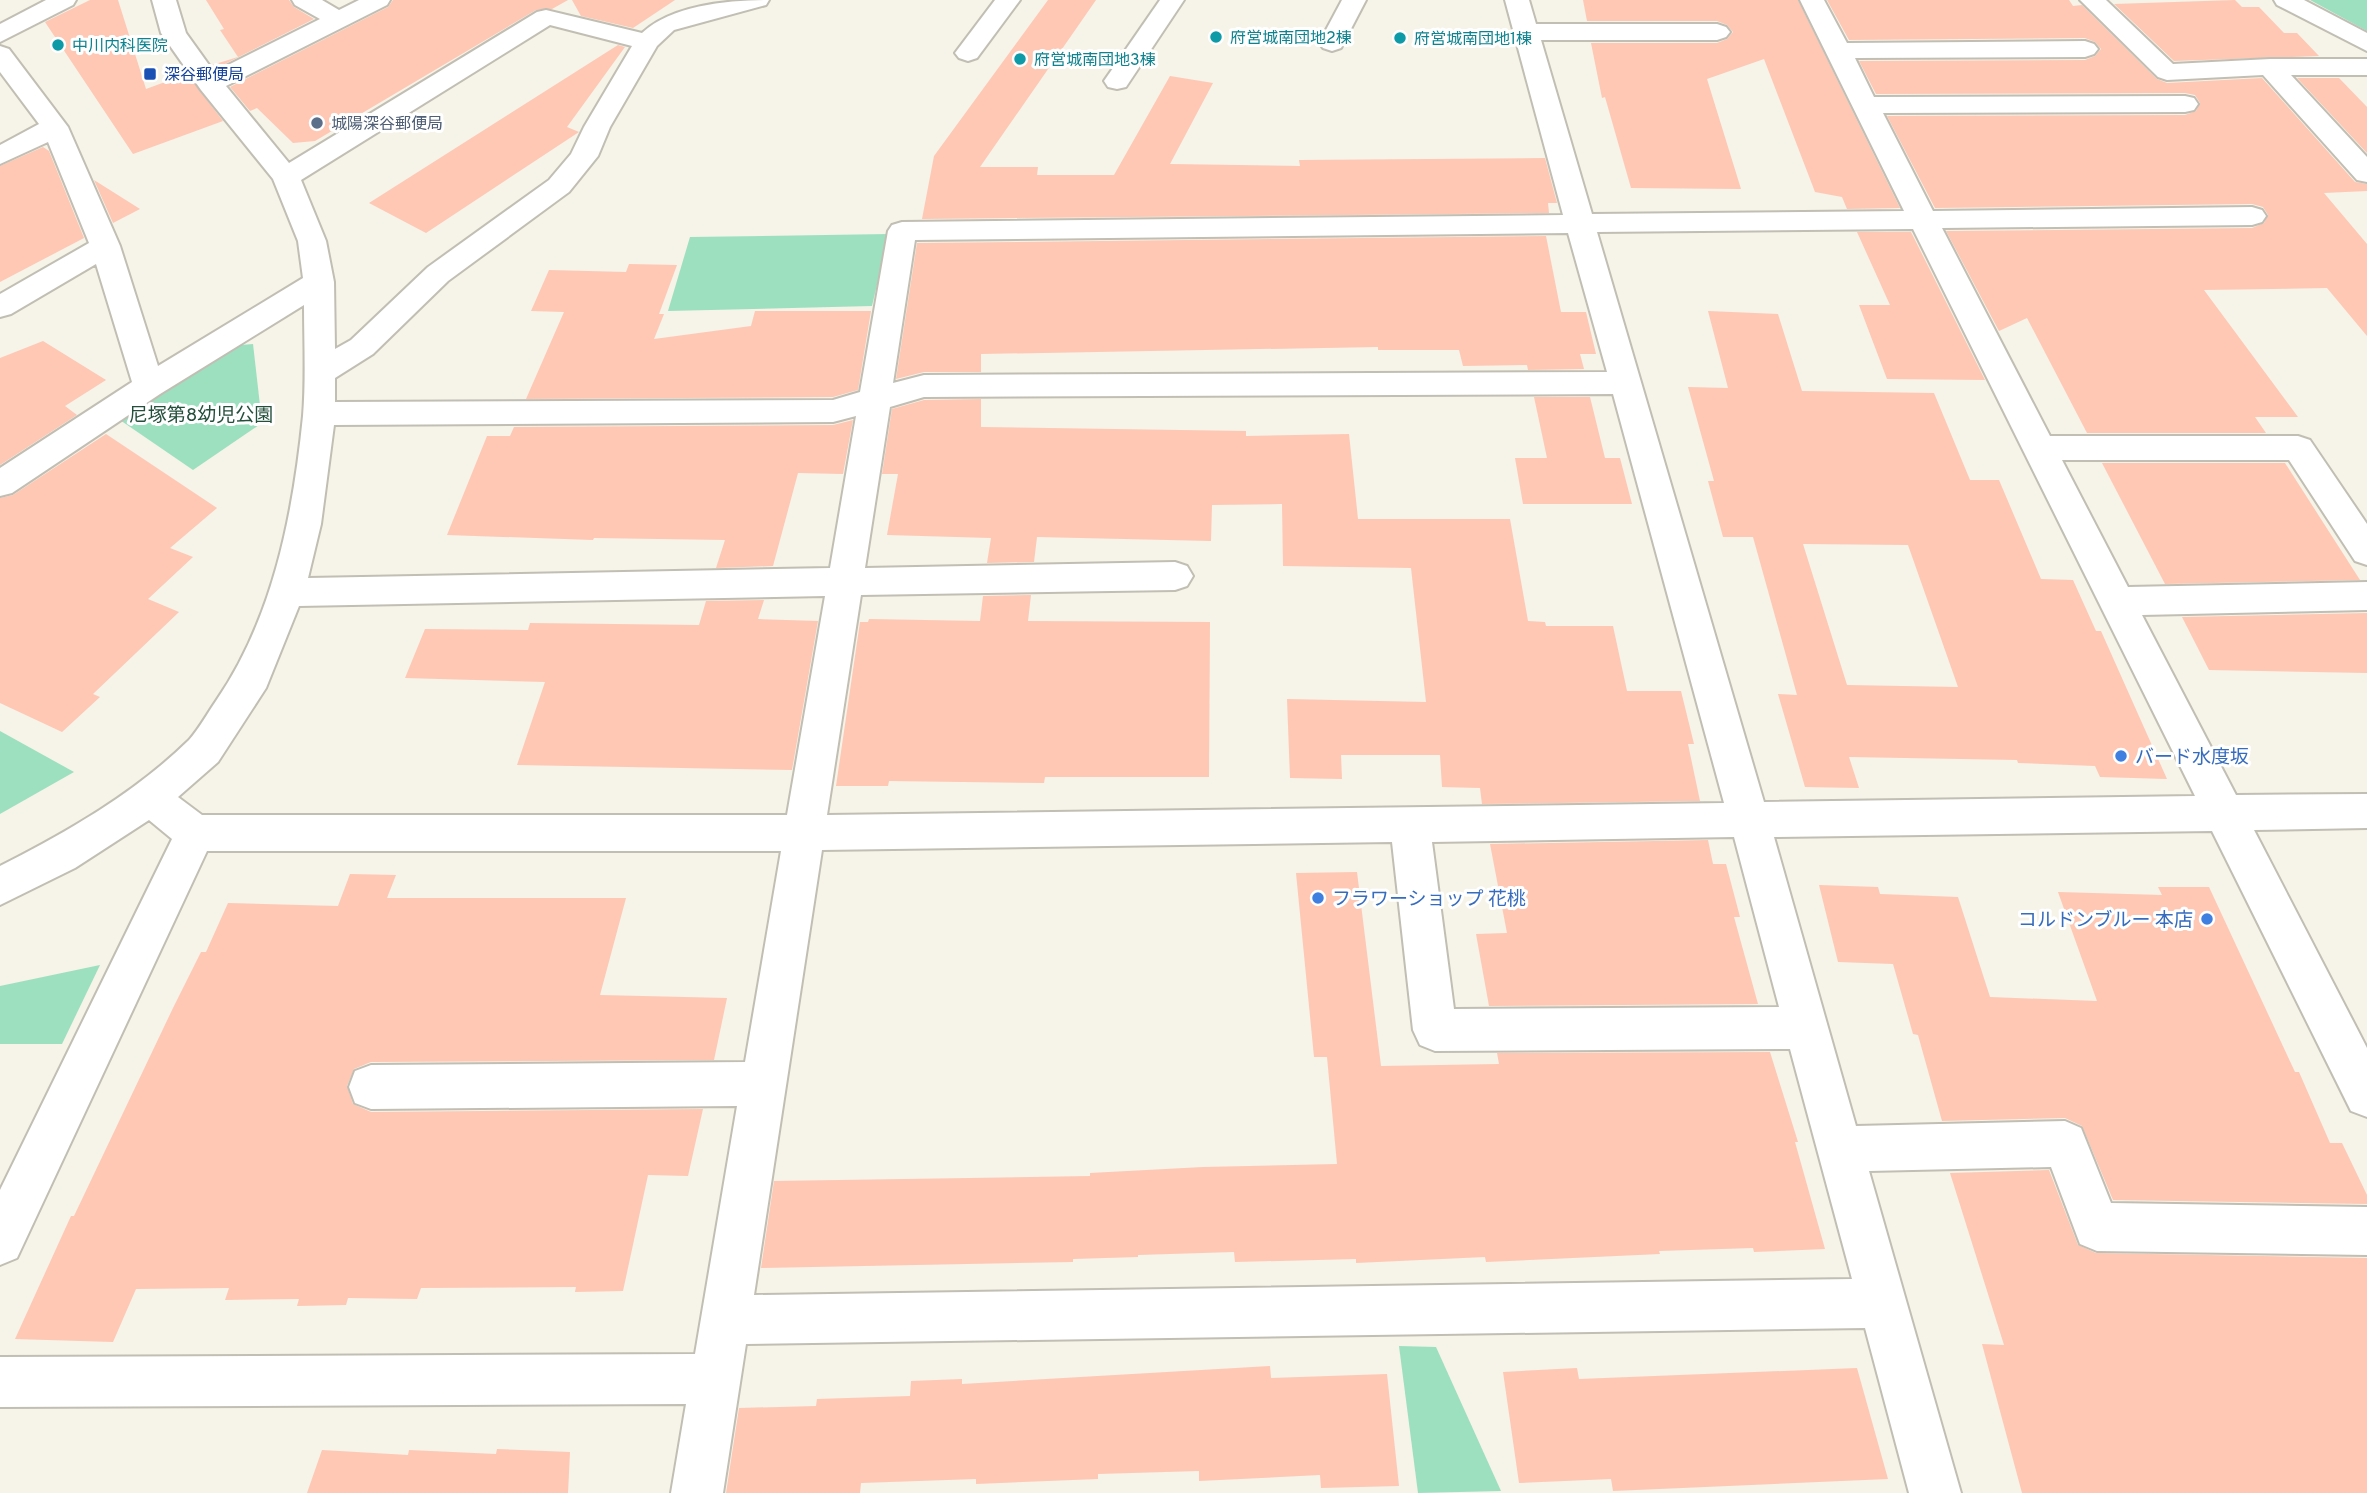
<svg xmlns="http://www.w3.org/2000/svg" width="2367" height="1493" viewBox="0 0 2367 1493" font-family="Overpass,'Noto Sans JP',sans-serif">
<rect width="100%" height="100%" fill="#f6f3e8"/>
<g fill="#9ce0c0">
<polygon points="2310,0 2367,0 2367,31"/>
<polygon points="889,234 872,306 668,311 690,237"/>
<polygon points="253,344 262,423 193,470 117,418 229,346"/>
<polygon points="0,731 74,772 0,814"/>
<polygon points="100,965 62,1044 0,1044 0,986"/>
<polygon points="1399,1346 1436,1347 1501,1491 1418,1493"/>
</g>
<g fill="#fec8b4" fill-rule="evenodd">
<polygon points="90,0 118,0 146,89 187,74 223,121 133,154 45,22"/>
<polygon points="206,0 289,0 294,7 314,19 215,69 212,65 238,57 220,30 224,29"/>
<polygon points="393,0 568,0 552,9 536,10 315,141 293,143 257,108 250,111 230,87 388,7"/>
<polygon points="572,0 675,0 633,28 581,16"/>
<polygon points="1048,0 1096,0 980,167 1038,167 1037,175 1114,175 1170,76 1213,83 1170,164 1300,166 1299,160 1545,158 1557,203 1548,203 1549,213 922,219 934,156"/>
<polygon points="1583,0 1798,0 1900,208 1847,209 1842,197 1815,192 1764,59 1707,79 1741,189 1631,188 1605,97 1602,98 1591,43 1717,43 1727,39 1733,32 1727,25 1717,21 1587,21"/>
<polygon points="1827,0 2069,0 2073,6 2082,5 2157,79 2167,83 2262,78 2355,182 2367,184 2367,191 2324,193 2367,244 2367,336 2327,288 2204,290 2298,417 2255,417 2266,433 2087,433 2027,318 1999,331 1946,231 2252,228 2264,223 2268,215 2263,207 2252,204 1935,208 1887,116 2185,115 2196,111 2200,103 2195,95 2185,93 1876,94 1859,61 2085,60 2095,56 2101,49 2095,42 2085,38 1849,40"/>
<polygon points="2235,0 2242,7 2259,7 2284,33 2297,33 2319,56 2174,61 2114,4"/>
<polygon points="618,45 625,47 567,127 579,132 426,233 369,203"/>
<polygon points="2297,78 2339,78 2367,107 2367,153"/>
<polygon points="43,147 49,151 84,238 0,282 0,166"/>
<polygon points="94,180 140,209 113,223"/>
<polygon points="1857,232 1911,232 1985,380 1887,379 1859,305 1890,305"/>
<polygon points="1546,236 1561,312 1586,312 1596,354 1580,354 1584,369 1528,370 1527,365 1463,366 1459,350 1378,350 1378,347 981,354 981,372 924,372 896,379 917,243"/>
<polygon points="629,264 677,265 659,314 664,314 654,339 751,326 755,311 871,311 858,390 833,397 526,399 564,312 531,311 549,270 626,272"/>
<path d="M1708,311L1778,314L1802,391L1934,393L1970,480H1999L2041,579L2073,580L2096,631H2101L2167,779L2100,777L2095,766L2018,763L2017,760L1849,757L1859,788L1805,787L1778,694L1797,695L1753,537H1723L1708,481H1714L1688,387L1728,388ZM1803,544L1908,545L1958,687L1847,685Z"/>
<polygon points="43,341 106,380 65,406 77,415 0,465 0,358"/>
<polygon points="1534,397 1590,397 1605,458 1620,458 1632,504 1523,504 1515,458 1547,458"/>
<polygon points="981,399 981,427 1246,431 1246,436 1349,434 1358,519 1510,519 1528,621 1545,622 1546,626 1613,626 1627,691 1681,691 1694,744 1688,744 1700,801 1482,804 1480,788 1442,787 1440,755 1341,755 1342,779 1290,778 1287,699 1426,702 1411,568 1283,566 1282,504 1212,505 1211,541 1037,537 1034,562 987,563 991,538 887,535 898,474 882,474 892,409 924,400"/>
<polygon points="853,420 843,474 798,473 773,566 716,568 725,540 594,538 593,540 447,535 487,436 510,436 514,427 833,425"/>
<polygon points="106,434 217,508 170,548 193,557 148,599 179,612 93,694 100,697 62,732 0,703 0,498 13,495"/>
<polygon points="2102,463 2285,463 2360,580 2165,584"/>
<polygon points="1031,595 1028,621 1210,622 1209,777 1045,777 1044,783 889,781 888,786 836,786 860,622 868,622 869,619 980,621 983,596"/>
<polygon points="764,600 758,619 818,621 792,770 517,765 545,682 405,678 425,629 528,630 530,623 699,625 706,601"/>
<polygon points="2367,613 2367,673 2209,670 2182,617"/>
<polygon points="1708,840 1713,864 1726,864 1740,917 1734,917 1758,1004 1489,1006 1476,934 1507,933 1490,844"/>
<polygon points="1357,872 1381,1066 1499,1064 1497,1053 1770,1052 1798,1142 1795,1142 1825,1249 1754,1252 1753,1248 1659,1251 1660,1254 1486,1262 1485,1257 1356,1263 1356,1259 1235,1262 1234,1252 1138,1255 1138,1257 1073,1259 1073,1262 761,1268 774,1181 1090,1176 1090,1173 1203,1167 1337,1164 1327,1057 1314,1057 1296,873"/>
<polygon points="350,874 396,875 387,898 626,898 600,995 727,998 714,1060 371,1062 354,1069 347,1086 353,1104 371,1112 703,1109 688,1176 648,1175 623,1291 575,1292 576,1287 421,1288 417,1299 348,1298 346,1305 297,1306 299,1299 225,1300 229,1288 136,1289 113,1342 15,1339 71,1216 74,1216 173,1008 201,952 206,952 228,903 338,906"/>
<polygon points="1819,885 1878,887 1880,894 1958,897 1990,997 2097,1001 2058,892 2162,895 2158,887 2209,887 2295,1072 2299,1072 2330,1143 2342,1143 2367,1195 2367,1204 2113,1200 2082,1126 2065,1118 1942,1121 1918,1035 1913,1034 1893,964 1838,962"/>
<polygon points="2049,1170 2078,1245 2096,1253 2367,1258 2367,1493 2022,1493 1982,1344 2004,1345 1950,1173"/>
<polygon points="1270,1366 1271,1378 1387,1374 1399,1486 1321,1488 1320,1475 1199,1481 1199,1471 1098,1474 1098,1479 976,1484 976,1479 861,1483 860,1493 726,1493 739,1408 816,1406 817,1399 910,1396 911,1381 962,1379 962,1384"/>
<polygon points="1577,1368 1579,1379 1857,1368 1888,1479 1613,1491 1611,1479 1519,1483 1503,1372"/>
<polygon points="497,1449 570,1452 568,1493 307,1493 322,1450 408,1455 409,1450 496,1454"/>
</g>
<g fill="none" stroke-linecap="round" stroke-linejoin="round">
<g stroke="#c1beb4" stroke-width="4">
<g id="minor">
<polygon points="46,0 76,0 73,5 0,42 0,24"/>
<path d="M152,0H176L186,33L214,72L320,19L295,5L292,0H322L339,10L359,0H390L387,5L226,86L289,163L537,12L546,10L642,33C672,5 729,0 769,0L766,5L674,30L657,46L610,127L598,156L569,192L448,281L373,354L335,378V402L833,400L860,392L888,231L892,225L902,222L1563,215L1505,0H1529L1536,24H1717L1726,27L1730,32L1726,37L1717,40H1541L1592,214L1904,211L1800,0H1824L1847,43L2085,41L2094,44L2098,49L2094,54L2085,57L1855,58L1874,97L2185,96L2194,98L2198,104L2194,110L2185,112L1883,113L1933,211L2252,207L2262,210L2266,216L2262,222L2252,225L1942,228L2050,436H2298L2310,440L2367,524V565L2355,561L2289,460H2062L2128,587L2367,582V610L2142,615L2236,795L2367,794V828L2254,830L2367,1048V1117L2351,1111L2212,831L1774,837L1856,1126L2065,1121L2081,1128L2111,1203L2367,1207V1255L2097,1251L2080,1244L2051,1167L1869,1171L1961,1493H1909L1865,1328L746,1344L723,1493H671L686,1404L0,1407V1357L695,1354L737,1106L371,1109L355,1103L349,1087L355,1071L371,1065L745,1062L781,851H207L17,1258L0,1265V1190L172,839L149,820L75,868L0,905V866C67,832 135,793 189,740C199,729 207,714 216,701C273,618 293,515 303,416C306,380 304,341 304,305L160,394L12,493L0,496V468L132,382L96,264L11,314L0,317V294L89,243L48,142L0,164V145L39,124L0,72V46L9,49L68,127L120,246L158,366L303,278L298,241L273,179L201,90L161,33ZM550,25L632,46L584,127L571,154L549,180L428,267L351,340L335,349L334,282L326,241L301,180ZM1913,229L2195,796L1764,802L1597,232ZM1568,233L1607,372L924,375L893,383L915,240ZM1613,394L1724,803L827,815L861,595L1175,590L1187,586L1193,576L1187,566L1175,562L865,568L890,407L924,397ZM856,416L830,568L308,578L321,524L334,425L833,422ZM825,596L787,815H202L178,797L218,762L266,688L299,606ZM1734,837L1779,1007L1454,1009L1432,842ZM1392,842L1413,1030L1420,1045L1435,1051L1790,1049L1852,1279L754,1295L822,850Z"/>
<polygon points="995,0 1020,0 977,58 968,61 959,58 955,53"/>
<polygon points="1160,0 1184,0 1126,87 1117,89 1108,87 1104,81"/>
<polygon points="1342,0 1366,0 1341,48 1332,51 1323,48 1319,43"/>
<polygon points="2080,0 2106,0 2173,64 2270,59 2367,59 2367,75 2291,75 2367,157 2367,182 2357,180 2263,75 2167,80 2158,77"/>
<polygon points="2274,0 2304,0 2367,33 2367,51 2277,5"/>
</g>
</g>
<use href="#minor" fill="#fff" fill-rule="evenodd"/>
</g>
<g fill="#0f9aa8" stroke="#fff" stroke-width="2.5">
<circle cx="1216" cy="37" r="7"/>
<circle cx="1400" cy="38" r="7"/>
<circle cx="58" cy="45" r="7"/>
<circle cx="1020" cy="59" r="7"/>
</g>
<rect fill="#1a4fb4" stroke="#fff" stroke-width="2.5" x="143" y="67" width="14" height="14" rx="3.5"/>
<circle fill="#5c6f8a" stroke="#fff" stroke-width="2.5" cx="317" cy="123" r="7"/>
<g fill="#3f7fe0" stroke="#fff" stroke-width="2.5">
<circle cx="2121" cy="756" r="7"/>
<circle cx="1318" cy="898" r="7"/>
<circle cx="2207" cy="919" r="7"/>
</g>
<g text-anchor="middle" stroke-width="6" stroke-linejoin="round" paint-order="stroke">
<g font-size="16" fill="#0d838f" stroke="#fff" text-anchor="start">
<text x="1230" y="43">府営城南団地2棟</text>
<text x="1414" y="44">府営城南団地1棟</text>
<text x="72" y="51">中川内科医院</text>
<text x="1034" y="65">府営城南団地3棟</text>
</g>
<g font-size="16" fill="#164399" stroke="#fff" text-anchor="start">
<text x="164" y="80">深谷郵便局</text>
</g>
<g font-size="16" fill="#4e5e75" stroke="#fff" text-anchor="start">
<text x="331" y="129">城陽深谷郵便局</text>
</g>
<g font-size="19" fill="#244f3d" stroke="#fff">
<text x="201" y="421">尼塚第8幼児公園</text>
</g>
<g font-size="19" fill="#366cbe" stroke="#fff" text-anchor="start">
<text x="2135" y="763">バード水度坂</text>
<text x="1332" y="905">フラワーショップ 花桃</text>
<text x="2193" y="926" text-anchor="end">コルドンブルー 本店</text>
</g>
</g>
</svg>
